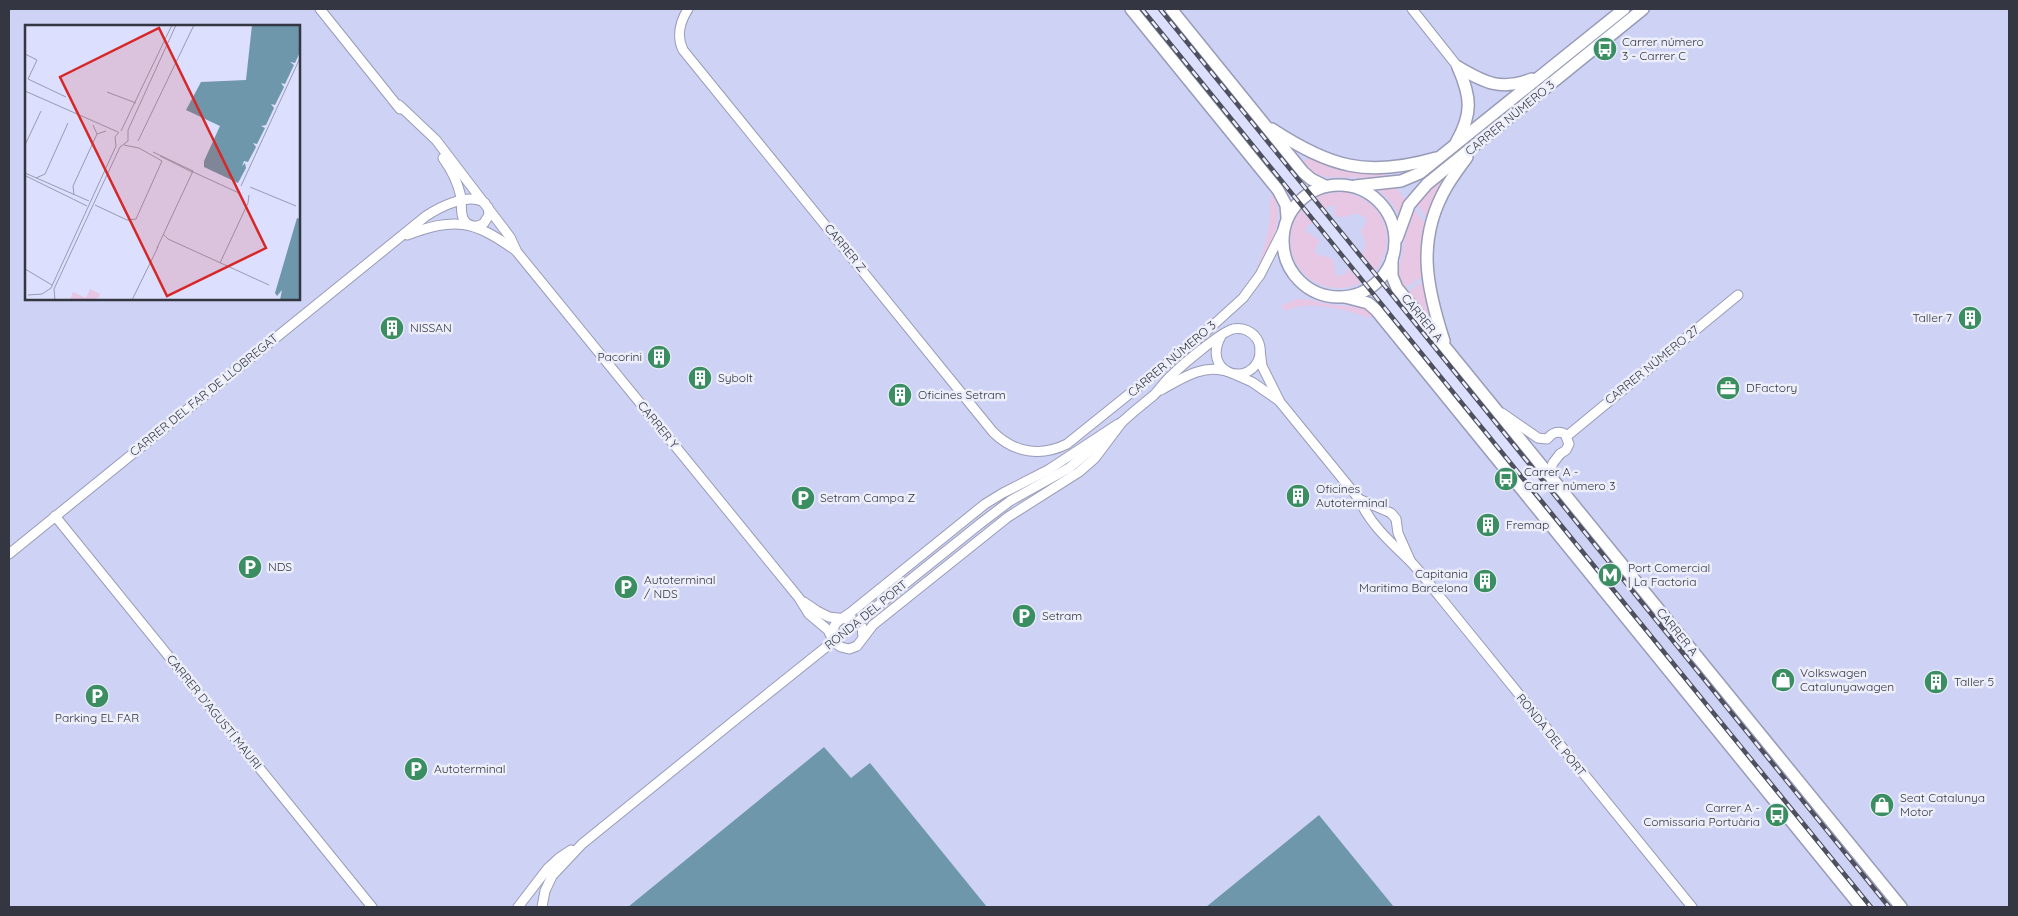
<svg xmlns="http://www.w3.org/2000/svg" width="2018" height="916" viewBox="0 0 2018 916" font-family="Quicksand,sans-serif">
<rect width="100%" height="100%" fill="#dcdffd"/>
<path fill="#ced2f5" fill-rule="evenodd" d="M9,9H1145L1541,497L1548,491L1157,9H2009V907H1394L1319,815L1206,907H987L870,764L851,779L824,747L628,907H9ZM26,26H299V299H26Z"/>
<g fill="#e7c7e4">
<polygon points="1311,155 1383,172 1388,178 1326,177 1314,173 1303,162"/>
<polygon points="1454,165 1429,220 1416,204"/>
<polygon points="1395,187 1407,201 1399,215 1391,202 1379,190"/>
<path d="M1345,192C1385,202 1398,237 1376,271L1362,254L1366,244C1363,233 1357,234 1366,223V218L1356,213L1345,217H1337L1334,214L1335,206H1329L1325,209L1316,197L1329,193Z"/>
<path d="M1273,194C1287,220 1268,251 1257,275L1255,273C1263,254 1269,234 1270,213C1270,206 1269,199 1273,194Z"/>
<path d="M1413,208L1427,226L1424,275L1405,288C1395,274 1401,265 1403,250C1405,235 1408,223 1413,208Z"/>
<path d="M1301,210L1312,223L1306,227L1305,231L1320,240L1315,249V253C1335,262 1333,252 1336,276L1346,274L1348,268L1361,283C1313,305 1270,252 1301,210Z"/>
<polygon points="1424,281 1434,324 1408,292"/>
<path d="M1296,299C1308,298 1316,302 1328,304C1345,307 1358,304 1374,313L1370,318C1346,310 1310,299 1285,311L1281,306Z"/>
</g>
<g fill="#6f97ac">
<polygon points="824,747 851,778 870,763 987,907 628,907"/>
<polygon points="1319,815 1394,907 1206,907"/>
</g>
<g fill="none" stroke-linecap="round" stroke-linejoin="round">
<g stroke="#999cb8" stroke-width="11">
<g id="street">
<polyline points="320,9 400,109"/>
<path d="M688,9C680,22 676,35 683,50L993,432C1014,453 1041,457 1067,444L1200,337L1243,298L1260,275L1286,224"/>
<polyline points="1412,9 1458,67"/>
<polyline points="399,105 436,140 510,237 517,252 799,598 809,614 828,630 834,642 841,647 849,649 857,646 873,625 1008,517 1079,472 1095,458 1122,422"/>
<path d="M443,158C451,169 458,183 461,197C462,204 460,214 464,220C468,227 478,228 484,223L489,215L488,207"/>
<path d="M407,235C455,217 473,220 515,250"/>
<path d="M1260,350L1262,366L1280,402L1359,499C1370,524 1390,542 1410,561C1421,572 1430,585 1440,597L1692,907"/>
<polyline points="1236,375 1252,382 1278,400"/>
<path d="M1161,390C1181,379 1202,364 1226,371"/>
<path d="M1502,413L1538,438L1547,439C1552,433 1557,430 1565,434L1569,444L1566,450L1560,454"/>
<path d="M1119,425C1130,414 1142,405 1154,395C1160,389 1165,381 1172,375C1182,365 1221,332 1233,329C1242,327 1252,331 1257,339C1261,345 1261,354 1258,361C1244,388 1202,370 1221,336"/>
<polyline points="1567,436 1738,295"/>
<polyline points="1549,473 1553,463 1560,454"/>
<polyline points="1359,499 1391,513 1396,519 1398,533 1410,560"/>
<polyline points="55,516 372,907"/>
<polyline points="981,523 1010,501 1069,468 1104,439"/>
<path d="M9,554L426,216C440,207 468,192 485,203"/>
<polyline points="804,602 817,611 829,617 855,620 862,627 863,637"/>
<path d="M833,637C831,623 840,620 850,613L985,504L1003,493L1048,470L1118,424"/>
<polyline points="518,907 548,868 559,858 571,850"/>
<polyline points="542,907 545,891 552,876 582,844 735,720"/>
</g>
</g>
<g stroke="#999cb8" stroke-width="14">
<g id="secondary">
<polyline points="1131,9 1278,190 1286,205 1287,217"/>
<polyline points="1171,9 1303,172 1311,179 1325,186"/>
<path d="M1458,67C1485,83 1501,91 1532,79"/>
<path d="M1272,129C1330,167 1367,178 1436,158"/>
<path d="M1456,143C1473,113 1471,97 1458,67"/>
<circle cx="1339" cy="241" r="56"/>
<polyline points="1355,186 1401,181 1420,173 1624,9"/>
<polyline points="1397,238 1409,205 1427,184 1643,9"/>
<polyline points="1392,258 1392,276 1397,288 1901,907"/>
<polyline points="1345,297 1368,303 1376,310 1861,907"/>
<path d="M1444,341C1426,286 1416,239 1447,186C1453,176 1460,167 1467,157"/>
</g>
</g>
<use href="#street" stroke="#fff" stroke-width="9"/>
<use href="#secondary" stroke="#fff" stroke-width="11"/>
<g stroke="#4e505e" stroke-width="4.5">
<g id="rail">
<polyline points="1142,9 1871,907"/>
<polyline points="1160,9 1889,907"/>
</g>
</g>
<use href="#rail" stroke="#eceefa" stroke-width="2.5" stroke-dasharray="8" stroke-linecap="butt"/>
<g stroke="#999cb8" stroke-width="11" stroke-linecap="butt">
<polyline id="street-bridge" points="735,720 981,523"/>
</g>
<use href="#street-bridge" stroke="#fff" stroke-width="9"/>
</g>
<defs>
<g id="bus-disc" transform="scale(1.25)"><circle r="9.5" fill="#3a8e61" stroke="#eceefa"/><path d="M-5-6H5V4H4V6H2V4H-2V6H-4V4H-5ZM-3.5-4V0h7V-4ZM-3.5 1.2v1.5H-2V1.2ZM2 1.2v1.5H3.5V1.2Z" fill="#fff"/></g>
<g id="building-disc" transform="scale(1.25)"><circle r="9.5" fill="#3a8e61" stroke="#eceefa"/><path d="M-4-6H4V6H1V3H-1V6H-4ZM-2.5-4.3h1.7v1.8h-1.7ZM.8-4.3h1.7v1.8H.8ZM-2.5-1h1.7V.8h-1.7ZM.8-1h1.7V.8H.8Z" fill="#fff"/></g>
<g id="office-disc" transform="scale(1.25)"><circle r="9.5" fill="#3a8e61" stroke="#eceefa"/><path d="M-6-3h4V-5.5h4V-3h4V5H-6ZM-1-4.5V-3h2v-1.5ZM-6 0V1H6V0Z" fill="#fff"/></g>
<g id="parking-disc" transform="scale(1.25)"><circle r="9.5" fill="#3a8e61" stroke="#eceefa"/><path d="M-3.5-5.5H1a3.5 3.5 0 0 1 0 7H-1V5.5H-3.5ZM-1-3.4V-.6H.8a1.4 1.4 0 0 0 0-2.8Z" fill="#fff"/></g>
<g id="metro-disc" transform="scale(1.25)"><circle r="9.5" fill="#3a8e61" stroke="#eceefa"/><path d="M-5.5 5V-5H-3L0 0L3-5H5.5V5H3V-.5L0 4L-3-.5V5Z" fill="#fff"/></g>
<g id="shop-disc" transform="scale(1.25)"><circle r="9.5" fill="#3a8e61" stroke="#eceefa"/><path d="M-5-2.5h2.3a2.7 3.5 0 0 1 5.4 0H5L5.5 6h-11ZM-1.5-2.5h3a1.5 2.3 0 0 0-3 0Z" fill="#fff"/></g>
</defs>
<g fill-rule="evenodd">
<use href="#bus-disc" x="1605" y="49"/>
<use href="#building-disc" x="1970" y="318"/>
<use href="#building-disc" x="392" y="328"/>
<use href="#building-disc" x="659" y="357"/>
<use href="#building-disc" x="700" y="378"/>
<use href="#office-disc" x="1728" y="388"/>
<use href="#building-disc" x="900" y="395"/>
<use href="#bus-disc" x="1506" y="479"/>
<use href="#building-disc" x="1298" y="496"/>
<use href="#parking-disc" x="803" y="498"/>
<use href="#building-disc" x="1488" y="525"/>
<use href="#parking-disc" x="250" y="567"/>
<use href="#metro-disc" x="1610" y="575"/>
<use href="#building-disc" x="1485" y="581"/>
<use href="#parking-disc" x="626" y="587"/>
<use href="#parking-disc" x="1024" y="616"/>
<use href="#shop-disc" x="1783" y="680"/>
<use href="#building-disc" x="1936" y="682"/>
<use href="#parking-disc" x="97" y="696"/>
<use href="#parking-disc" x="416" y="769"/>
<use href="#shop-disc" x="1882" y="805"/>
<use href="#bus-disc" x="1777" y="815"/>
</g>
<g text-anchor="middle" stroke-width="5" stroke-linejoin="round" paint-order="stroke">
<g font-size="12" fill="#343641" stroke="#eceefa" text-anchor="start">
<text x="1622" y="46">Carrer número<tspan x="1622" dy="14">3 - Carrer C</tspan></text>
<text x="1952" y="322" text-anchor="end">Taller 7</text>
<text x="410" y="332">NISSAN</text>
<text x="642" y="361" text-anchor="end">Pacorini</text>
<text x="718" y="382">Sybolt</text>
<text x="1746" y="392">DFactory</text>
<text x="918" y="399">Oficines Setram</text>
<text x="1524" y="476">Carrer A -<tspan x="1524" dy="14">Carrer número 3</tspan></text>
<text x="1316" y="493">Oficines<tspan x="1316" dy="14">Autoterminal</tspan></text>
<text x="820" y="502">Setram Campa Z</text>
<text x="1506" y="529">Fremap</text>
<text x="268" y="571">NDS</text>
<text x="1628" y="572">Port Comercial<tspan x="1628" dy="14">| La Factoria</tspan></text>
<text x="1468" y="578" text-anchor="end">Capitania<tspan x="1468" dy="14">Maritima Barcelona</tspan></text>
<text x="644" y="584">Autoterminal<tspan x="644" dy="14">/ NDS</tspan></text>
<text x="1042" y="620">Setram</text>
<text x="1800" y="677">Volkswagen<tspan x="1800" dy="14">Catalunyawagen</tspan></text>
<text x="1954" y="686">Taller 5</text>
<text x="97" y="722" text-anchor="middle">Parking EL FAR</text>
<text x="434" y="773">Autoterminal</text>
<text x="1900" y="802">Seat Catalunya<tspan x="1900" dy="14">Motor</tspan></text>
<text x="1760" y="812" text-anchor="end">Carrer A -<tspan x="1760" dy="14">Comissaria Portuària</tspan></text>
</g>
<g font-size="12" fill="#343641" stroke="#eceefa">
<text transform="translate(1510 118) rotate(-39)" y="4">CARRER NÚMERO 3</text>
<text transform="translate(845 248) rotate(51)" y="4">CARRER Z</text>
<text transform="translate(1422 318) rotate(51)" y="4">CARRER A</text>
<text transform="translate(1172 359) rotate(-40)" y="4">CARRER NÚMERO 3</text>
<text transform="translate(1652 365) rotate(-39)" y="4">CARRER NÚMERO 27</text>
<text transform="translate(204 395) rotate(-39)" y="4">CARRER DEL FAR DE LLOBREGAT</text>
<text transform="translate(658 425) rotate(51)" y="4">CARRER Y</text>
<text transform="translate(866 615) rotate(-39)" y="4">RONDA DEL PORT</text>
<text transform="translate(1677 632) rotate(51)" y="4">CARRER A</text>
<text transform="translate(214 712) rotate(51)" y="4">CARRER D'AGUSTÍ MAURI</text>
<text transform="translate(1551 735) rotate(51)" y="4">RONDA DEL PORT</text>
</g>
</g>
<g transform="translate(25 25)">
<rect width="275" height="275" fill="#dcdffd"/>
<path d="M65,264L75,269L74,272L68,275H45L48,267L61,273Z" fill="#e7c7e4"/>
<path d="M227,0H275V27L270,38L265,37L269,40L260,59L256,58L259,62L250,80L246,79L249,83L241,100L236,101L240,103L232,119L228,118L231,122L223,137L219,136L217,141L220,138L221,143L213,158L179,142V136L195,101L161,85L176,57L221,55ZM272,193L275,194V275H255L257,265L252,271L250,268Z" fill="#6f97ac"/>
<path fill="none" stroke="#999bb2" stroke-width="1" d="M0,29L12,35L3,54L41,72M0,66L93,107M82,67L111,78M68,100L72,109L81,106M96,106L147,0M113,116L169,0M0,120L16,86M128,127L168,146L132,223M135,131L167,147M166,146L214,168M0,148L64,176M1,151L62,181M11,153L20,149L43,98M216,161L275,33M225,162L271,181M49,170L48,161L72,109M70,180L102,195L111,194L137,136L114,123L99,120M138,209L143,214L244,260M195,238L223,178L224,170M0,244L27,260M3,270L17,269L26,263L91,121L90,112L94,107M30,275L29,264L95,122L103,116V105L151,0M107,275L133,222"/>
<path fill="#d62828" fill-opacity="0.15" stroke="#d62828" stroke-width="2.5" d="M134,3L241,223L142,271L35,52Z"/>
<rect width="275" height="275" fill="none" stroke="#343641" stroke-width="2.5"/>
</g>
<rect width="2018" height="916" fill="none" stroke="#343641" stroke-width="20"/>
</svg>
